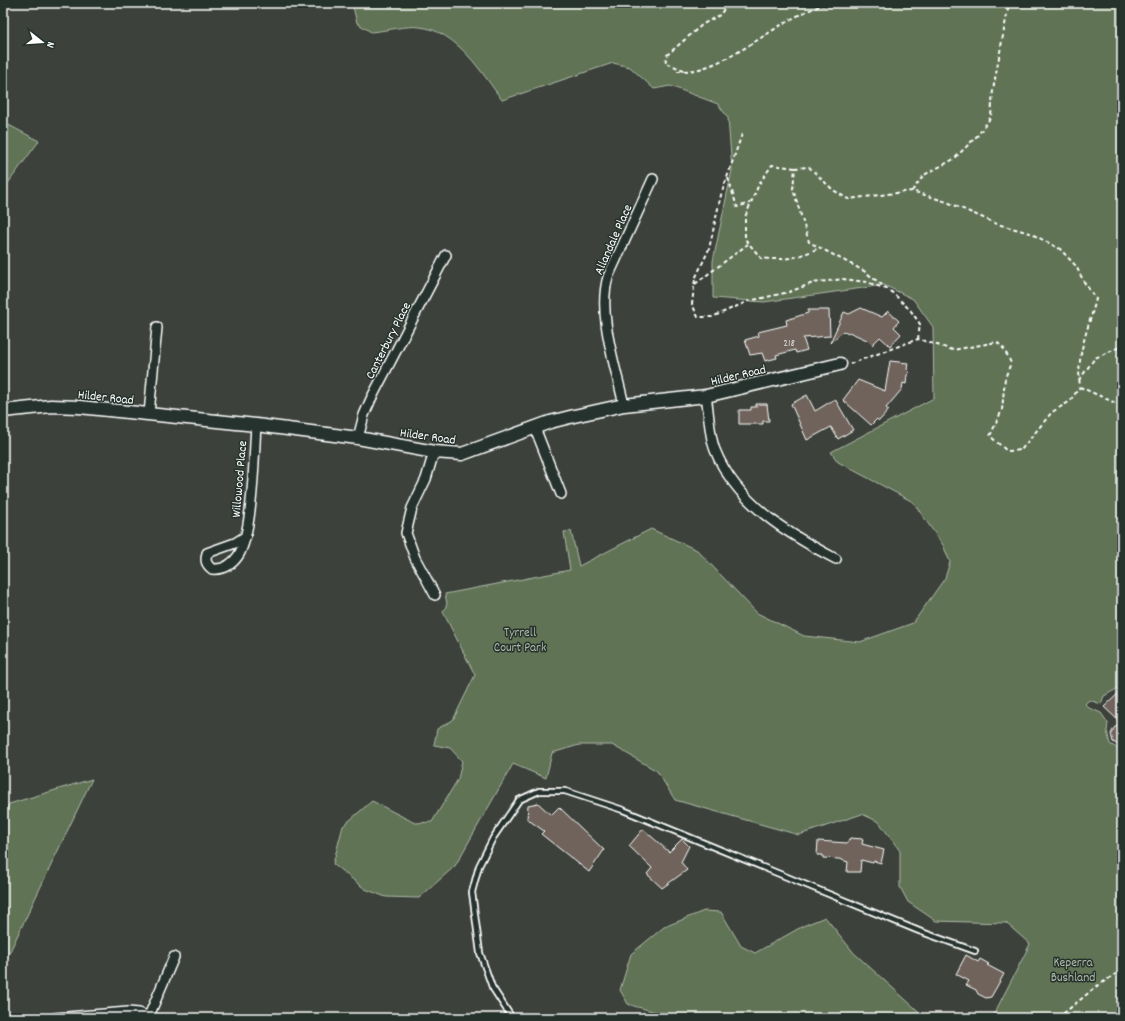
<svg xmlns="http://www.w3.org/2000/svg" width="1125" height="1021" viewBox="0 0 1125 1021" font-family="Dekko,sans-serif">
<rect width="100%" height="100%" fill="#3c423b"/>
<filter id="ink" filterUnits="userSpaceOnUse"><feTurbulence type="fractalNoise" baseFrequency=".025" numOctaves="2"/><feDisplacementMap in="SourceGraphic" scale="8" xChannelSelector="R" yChannelSelector="G"/><feConvolveMatrix kernelMatrix="1 2 1 2 8 2 1 2 1" color-interpolation-filters="sRGB"/></filter>
<g filter="url(#ink)">
<g fill="#617355" stroke="#b0b9aa">
<path d="M352,3H1122V686L1104,696L1101,704L1089,700L1085,704L1089,708L1101,713L1108,723L1107,731L1110,744L1122,751V1018H992L1030,944L1006,923L936,921L908,902L900,887V851L879,822L862,814L799,835L675,800L657,771L612,745H579L552,753L546,778L513,764L455,866L419,898L386,897L365,889L333,864L343,826L372,801L415,823L432,822L458,779L462,761L450,748L434,745L437,729L453,720L475,675L443,612L447,604L445,594L570,570L564,532L571,531L579,566L651,529L697,550L757,613L804,636L860,642L913,623L945,578L950,562L943,545L913,502L838,462L831,452L934,398L933,327L913,299L884,285L764,302L713,298V261L732,170L728,118L718,104L670,86L654,89L630,67L613,63L502,100C482,73 457,31 420,27C407,25 385,31 371,32L357,23Z"/>
<polygon points="3,122 39,141 3,190"/>
<polygon points="92,779 3,966 3,817 9,804"/>
<path d="M704,911L721,912L741,946L755,953L803,926L825,917L854,953L926,1018H671C665,1013 638,1008 628,1004L620,990L631,954L664,927Z"/>
</g>
<g fill="#70645b" stroke="#fff">
<polygon points="861,308 882,317 888,311 899,321 894,327 901,334 890,346 880,337 872,345 867,340 849,332 848,334 843,331 830,343 844,312 849,314"/>
<polygon points="808,310 829,310 830,336 803,338 807,350 796,353 795,350 776,355 777,358 765,361 762,353 750,355 745,340 759,336 758,332 787,325 786,320 808,313"/>
<polygon points="890,361 908,363 907,369 910,372 907,375 906,384 903,383 902,389 886,408 889,410 879,421 877,419 871,425 843,400 858,380 885,391"/>
<polygon points="807,395 815,411 835,399 853,430 838,439 831,427 807,440 791,404"/>
<polygon points="756,404 767,404 769,421 763,421 763,424 739,424 739,410 751,410 751,407 756,407"/>
<polygon points="1122,690 1122,747 1113,742 1111,734 1114,728 1121,723 1104,707"/>
<polygon points="538,803 551,815 559,807 604,850 589,872 541,834 544,831 527,819 528,805"/>
<polygon points="643,829 669,852 682,839 689,846 681,862 687,870 662,888 647,874 652,868 629,846"/>
<polygon points="850,838 863,839 862,844 884,850 881,863 874,861 873,863 861,860 860,872 847,872 848,862 839,859 823,858 823,855 817,855 818,841 847,843"/>
<polygon points="966,955 978,962 980,959 989,964 987,965 1004,974 991,997 986,998 978,994 976,990 966,985 969,981 956,974"/>
</g>
<g fill="none" stroke-linecap="round" stroke-linejoin="round">
<g stroke="#fff" stroke-width="8">
<polyline id="lane" points="512,1018 492,987 480,953 472,892 479,866 493,838 519,800 539,791 565,791 623,810 919,931 975,951"/>
</g>
<g stroke="#fff" stroke-width="12">
<g id="street">
<path d="M706,396C709,412 709,435 715,450C736,503 788,534 836,559"/>
<path d="M624,405C616,368 597,314 608,277L653,179"/>
<polyline points="149,414 157,327"/>
<polyline points="535,428 561,494"/>
<polyline points="358,438 364,415 371,399 446,255"/>
<polyline points="434,452 426,479 412,508 406,533 415,558 435,595"/>
<path d="M246,536L235,543L207,553C205,561 206,564 212,569C223,570 231,566 238,556C253,534 254,454 256,425"/>
<polyline points="149,1016 174,957"/>
<polyline points="55,1018 128,1012 139,1013 152,1018"/>
</g>
</g>
<g stroke="#fff" stroke-width="15">
<polyline id="secondary" points="3,411 51,406 79,407 256,425 358,438 434,452 462,454 550,422 574,416 624,405 706,396 840,364"/>
</g>
<g stroke="#fff" stroke-width="2" stroke-dasharray="4 3" stroke-linecap="butt">
<polyline points="684,70 665,63 667,55 703,24 720,15 728,3"/>
<path d="M677,71C684,71 692,71 699,69C747,56 783,14 831,3"/>
<polyline points="742,134 721,195 709,249 695,279 692,304 698,317 712,317 749,301 789,292 813,283 843,279 867,282 886,289"/>
<path d="M795,168L772,165L759,184L745,217V239L761,258C786,261 796,258 819,248"/>
<polyline points="728,178 737,207 750,203"/>
<polyline points="912,191 924,175 954,159 978,135 991,117 993,90 1009,3"/>
<polyline points="695,284 748,244"/>
<path d="M918,339L920,324L911,311L894,294L864,271L809,242L793,189L795,168L809,167L833,190L848,199L912,191L947,202L997,224L1030,233L1060,249L1076,266L1084,282L1096,299C1088,331 1076,353 1080,387L1122,406"/>
<polyline points="850,364 918,339 953,350 997,342 1004,349 1011,363 1005,378 1002,410 990,436 1007,451 1021,450 1052,412 1069,402 1080,387"/>
<polyline points="1079,380 1095,358 1122,346"/>
<polyline points="1058,1018 1097,986 1122,970"/>
</g>
<use href="#lane" stroke="#26332d" stroke-width="4.5"/>
<use href="#street" stroke="#26332d" stroke-width="9"/>
<use href="#secondary" stroke="#26332d" stroke-width="12"/>
</g>
</g>
<g text-anchor="middle" stroke-width="3" stroke-linejoin="round" paint-order="stroke">
<g font-size="11" fill="#dbd8d6">
<text x="789" y="346">218</text>
</g>
<g font-size="13" fill="#fff" stroke="#26332d">
<text transform="translate(612 239) rotate(-66)" y="5">Allandale Place</text>
<text transform="translate(387 340) rotate(-63)" y="5">Canterbury Place</text>
<text transform="translate(738 374) rotate(-13)" y="5">Hilder Road</text>
<text transform="translate(106 396) rotate(6)" y="5">Hilder Road</text>
<text transform="translate(428 435) rotate(8)" y="5">Hilder Road</text>
<text transform="translate(238 479) rotate(-85)" y="5">Willowood Place</text>
</g>
<g font-size="13" fill="#b0b9aa" stroke="#26332d">
<text x="520" y="636">Tyrrell<tspan x="520" dy="15">Court Park</tspan></text>
<text x="1073" y="966">Keperra<tspan x="1073" dy="15">Bushland</tspan></text>
</g>
</g>
<rect width="1125" height="1021" fill="none" stroke="#26332d" stroke-width="16"/>
<rect x="8" y="8" width="1109" height="1005" fill="none" stroke="#fff" stroke-width="1.5" filter="url(#ink)"/>
<g transform="translate(42 42) rotate(107)" stroke="#26332d" stroke-width="3" paint-order="stroke">
<path d="M0-3L7 15L0 10L-7 15Z" fill="#ffffff"/>
<text y="-6" font-size="11" font-weight="bold" text-anchor="middle" fill="#ffffff">N</text>
</g>
</svg>
